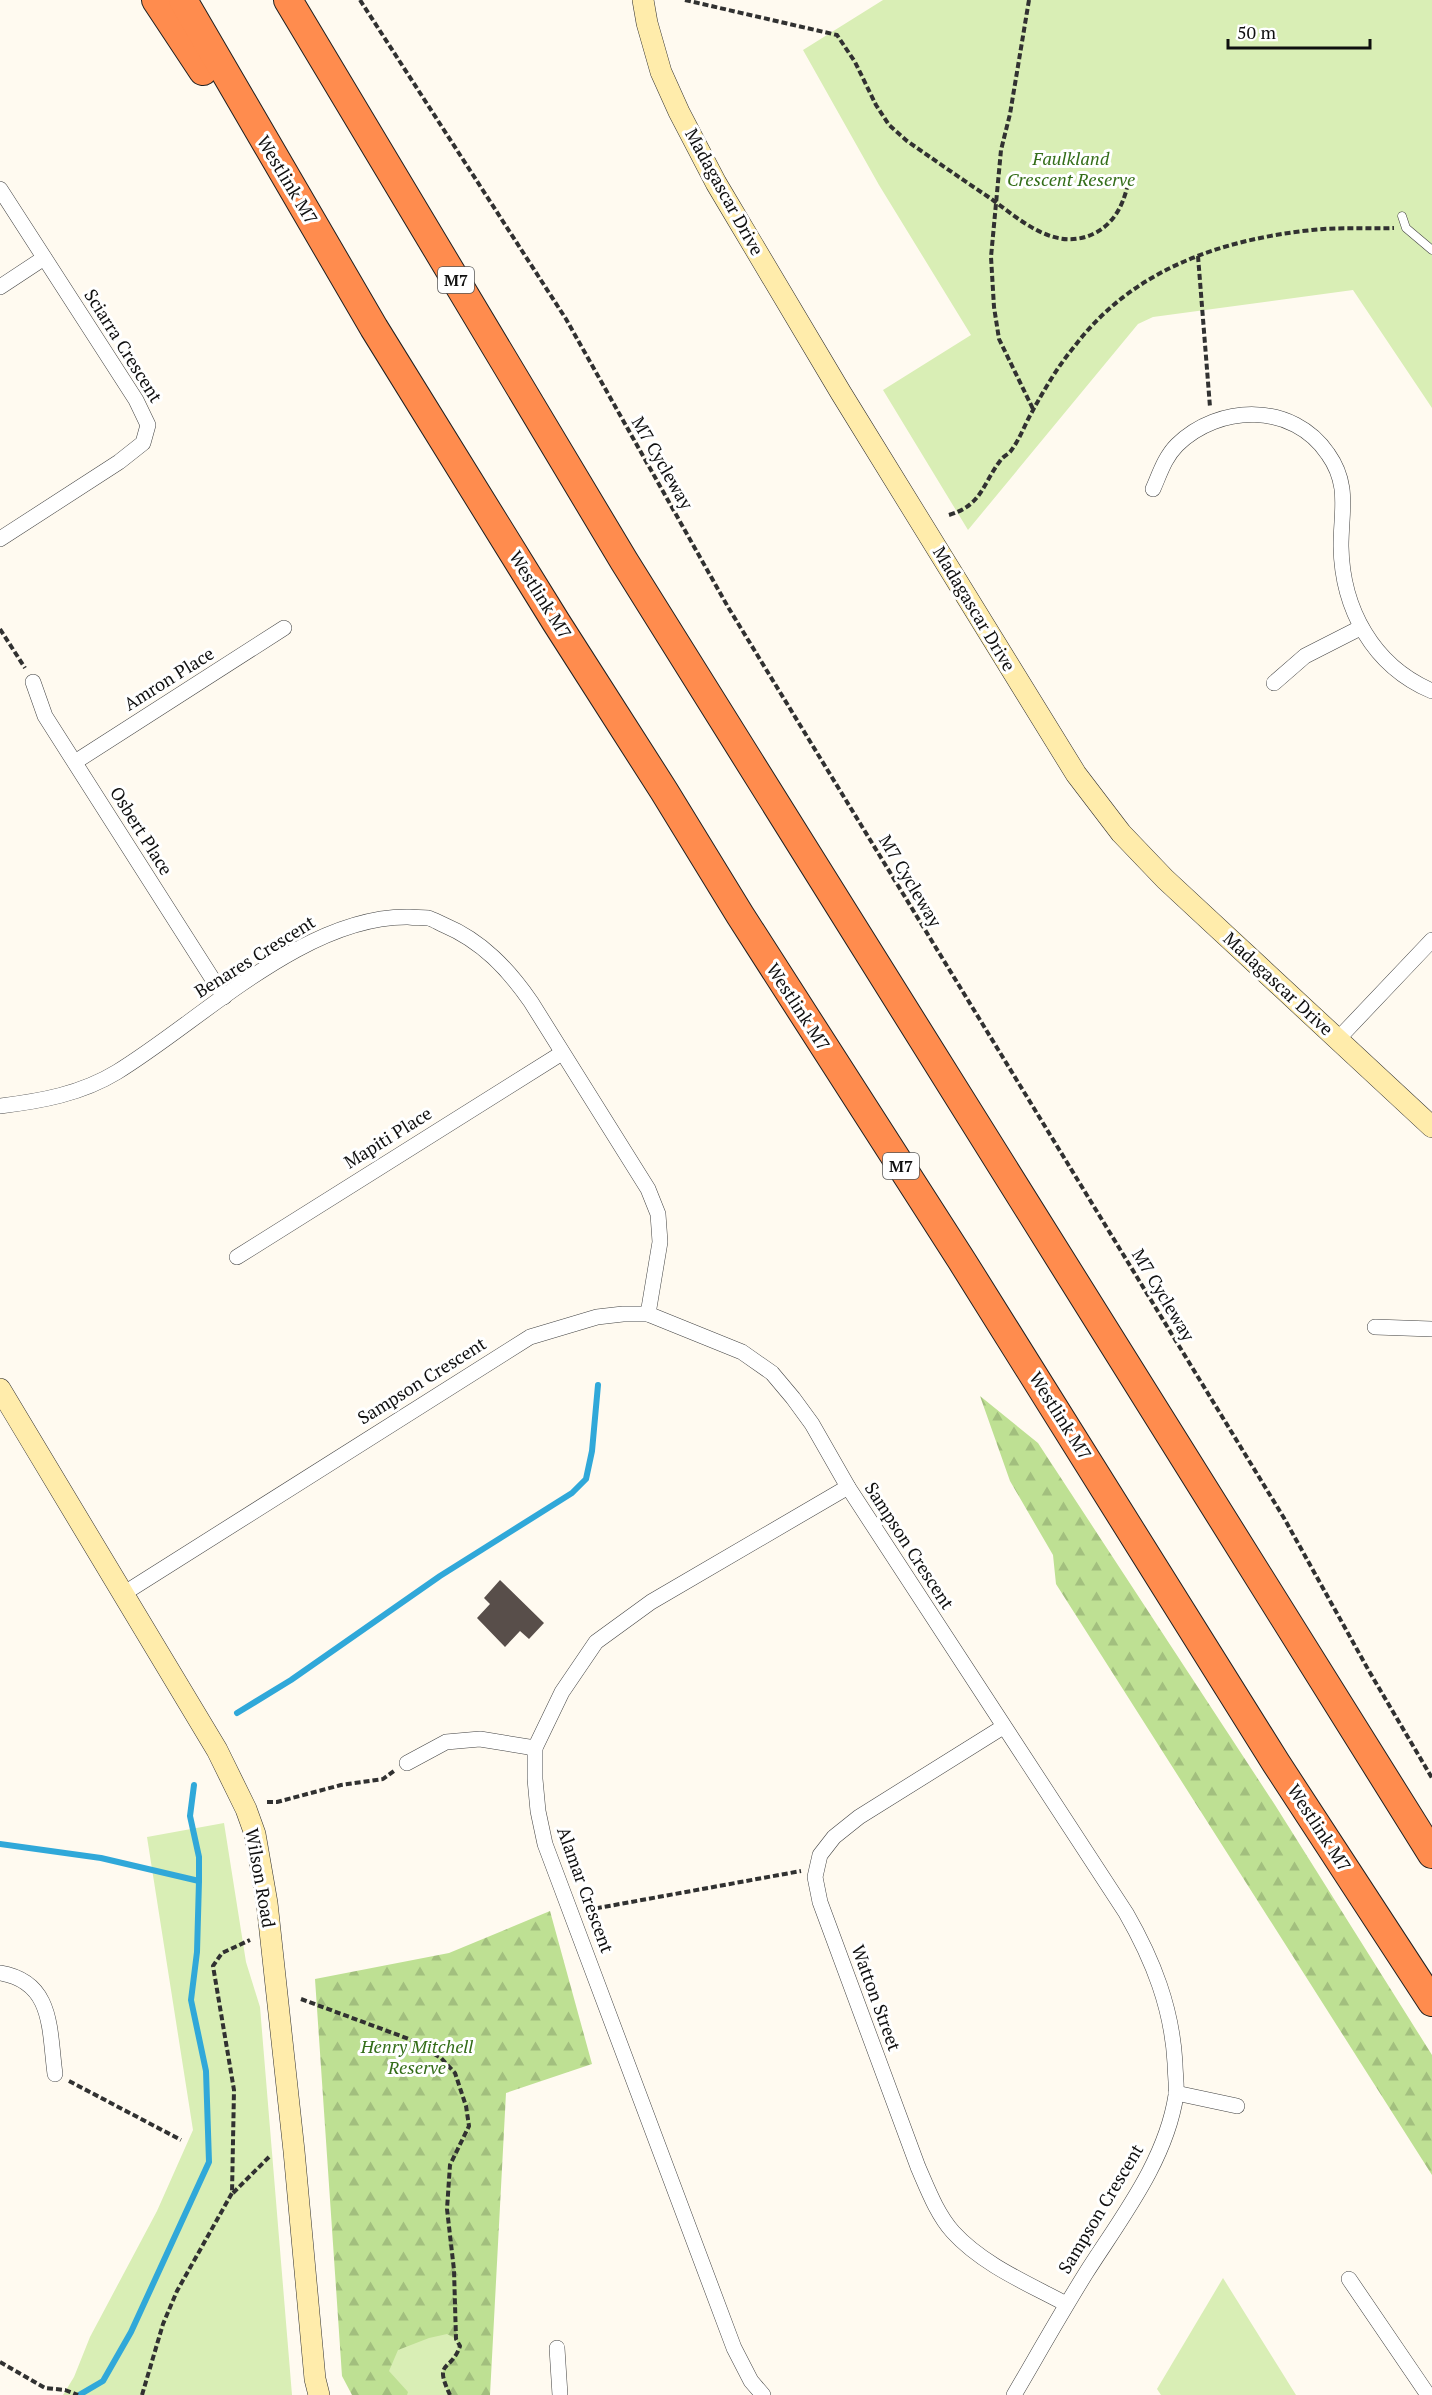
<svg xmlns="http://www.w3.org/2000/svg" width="1432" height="2395" viewBox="0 0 1432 2395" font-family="'PT Serif',serif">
<defs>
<pattern id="forest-firs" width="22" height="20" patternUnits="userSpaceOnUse" patternTransform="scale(1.5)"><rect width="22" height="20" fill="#bee093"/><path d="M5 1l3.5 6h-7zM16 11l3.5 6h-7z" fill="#a2bf7e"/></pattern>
</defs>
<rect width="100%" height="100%" fill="#fffaf0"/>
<g fill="url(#forest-firs)">
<polygon points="980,1396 1038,1443 1275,1805 1432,2055 1432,2175 1056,1584 1053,1555 1010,1481"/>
<polygon points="550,1911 592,2064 506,2093 490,2395 352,2395 342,2376 315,1979 449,1953"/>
</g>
<g fill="#d9eeb5">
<polygon points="883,0 1432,0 1432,408 1353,290 1153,317 1138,324 968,530 883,390 971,335 879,185 803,50"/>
<polygon points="224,1823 246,1962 260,2007 292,2395 63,2395 74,2377 90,2337 157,2211 193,2130 147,1837"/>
<polygon points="1223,2278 1296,2395 1161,2395 1157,2389"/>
<path d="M447,2334L456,2339L460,2346C451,2373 433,2359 450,2395H407L408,2392L389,2371L398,2350L429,2338Z"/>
</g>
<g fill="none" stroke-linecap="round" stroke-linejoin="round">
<g stroke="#30a8d9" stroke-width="6">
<polyline points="237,1713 291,1680 440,1576 572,1493 586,1479 592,1451 598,1385"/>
<polyline points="0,1844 101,1858 199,1881"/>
<polyline points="79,2395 103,2381 131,2332 209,2162 206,2071 191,2000 197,1952 199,1881 199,1857 190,1816 194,1785"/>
</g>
</g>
<polygon fill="#584e4a" points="500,1580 544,1623 529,1639 520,1631 505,1647 477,1618 490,1604 484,1598"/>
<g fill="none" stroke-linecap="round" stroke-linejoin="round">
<g stroke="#424242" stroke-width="9">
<polyline id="lane" points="1402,216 1406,228 1432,250"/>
</g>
<g stroke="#424242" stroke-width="16">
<g id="street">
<polyline points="0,189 136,400 148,425 143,443 119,462 0,539"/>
<polyline points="0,287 44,258"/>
<path d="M1153,489C1160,473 1165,457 1177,445C1219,404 1293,402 1328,454C1350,485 1341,511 1341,546C1342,609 1373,666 1432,691"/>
<polyline points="33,682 45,716 224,997"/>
<polyline points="1274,683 1305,656 1360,628"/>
<polyline points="75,762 284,628"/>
<polyline points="1338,1039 1432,940"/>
<path d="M0,1106C41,1101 81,1094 117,1072C202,1020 305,915 409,917C415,918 422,917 428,918C433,919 439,923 444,925C482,941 508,969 531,1002L648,1189L658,1214L660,1242L648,1314"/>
<polyline points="237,1257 562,1053"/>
<polyline points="1375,1327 1432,1329"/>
<path d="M123,1594L530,1337L597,1317L623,1314H648L742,1352L772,1373L793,1398L812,1424L848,1487L1126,1913C1153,1960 1172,2008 1175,2063C1175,2073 1177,2085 1176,2095C1166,2161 1121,2218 1086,2273C1061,2313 1038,2354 1014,2395"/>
<path d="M1003,1727L859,1817L834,1837L820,1855L815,1877L820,1902L918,2167C928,2190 937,2214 953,2232C983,2265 1029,2284 1066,2304"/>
<polyline points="407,1763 446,1742 480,1739 535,1748"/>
<path d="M0,1973C54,1982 49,2030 55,2074"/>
<polyline points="1176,2093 1237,2106"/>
<polyline points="1349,2279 1428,2395"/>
<polyline points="557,2348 560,2395"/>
<polyline points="763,2395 751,2381 734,2348 545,1844 538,1811 535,1779 535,1748 562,1692 596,1642 651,1602 848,1487"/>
</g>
</g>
<g stroke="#313131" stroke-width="22">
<g id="secondary">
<polyline points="643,0 647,23 661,72 679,112 716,183 841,393 1076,774 1121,833 1165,879 1432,1127"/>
<polyline points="0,1389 217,1750 246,1809 255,1834 267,1903 294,2151 315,2379 319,2395"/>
</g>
</g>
<g stroke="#202020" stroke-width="30">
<g id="highway">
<polyline points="156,0 203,71"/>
<polyline points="183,0 374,328 556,622 664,791 740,915 962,1261 1276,1763 1432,2002"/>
<polyline points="288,0 624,561 1432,1854"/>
</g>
</g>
<g stroke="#313131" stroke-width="4" stroke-dasharray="6 3" stroke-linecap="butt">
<polyline points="360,0 566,319 728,607 1284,1518 1369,1671 1432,1778"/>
<path d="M685,0L837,35L855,62L876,105L889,125L907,141C933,159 960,178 987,196C1019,218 1055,255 1097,232C1114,222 1122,207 1127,188"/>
<polyline points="1029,0 1010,114 1001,150 991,257 994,307 999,339 1033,409"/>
<polyline points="1198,256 1210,407"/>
<path d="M949,515C982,505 982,485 1000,461C1002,457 1007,455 1010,452C1019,441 1025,424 1032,412C1044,390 1058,366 1074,347C1132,270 1219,240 1312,230C1339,227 1367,229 1394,228"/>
<polyline points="0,629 25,668"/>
<polyline points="267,1802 277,1802 341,1785 383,1779 394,1771"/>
<polyline points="587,1910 801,1871"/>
<path d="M301,1999L409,2039L441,2058L455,2073L466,2106L469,2126L450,2165L447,2209L454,2270L456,2339L460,2346C451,2373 433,2359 450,2395"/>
<polyline points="69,2081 181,2140"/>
<polyline points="233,2193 269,2157"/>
<polyline points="0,2362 45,2388 65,2390 78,2395"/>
<polyline points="142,2395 163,2324 177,2291 232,2193 234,2090 213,1966 222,1953 250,1940"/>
</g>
<use href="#lane" stroke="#fff" stroke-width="8"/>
<use href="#street" stroke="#fff" stroke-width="15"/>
<use href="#secondary" stroke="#ffecab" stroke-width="21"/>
<use href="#highway" stroke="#ff8c4e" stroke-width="28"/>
</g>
<g text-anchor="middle" stroke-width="6" stroke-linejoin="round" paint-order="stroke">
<g fill="#fff" stroke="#575757" stroke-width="1.5">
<rect x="438" y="267" width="36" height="26" rx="4.5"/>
<rect x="883" y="1153" width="36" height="26" rx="4.5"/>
</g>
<g font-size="16" font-weight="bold" fill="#0f0f0f">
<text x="456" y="286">M7</text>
<text x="901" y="1172">M7</text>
</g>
<g font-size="18" font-style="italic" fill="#336d18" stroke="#fff">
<text x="1071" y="165">Faulkland<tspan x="1071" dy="21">Crescent Reserve</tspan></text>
<text x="417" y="2053">Henry Mitchell<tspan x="417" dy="21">Reserve</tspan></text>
</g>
<g font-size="18" fill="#0f0f0f" stroke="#fff">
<text transform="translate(287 180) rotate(59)" y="6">Westlink M7</text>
<text transform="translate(724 192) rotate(61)" y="6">Madagascar Drive</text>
<text transform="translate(123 346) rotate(58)" y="6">Sciarra Crescent</text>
<text transform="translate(662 463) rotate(60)" y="6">M7 Cycleway</text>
<text transform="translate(540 595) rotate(58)" y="6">Westlink M7</text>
<text transform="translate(974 609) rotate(59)" y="6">Madagascar Drive</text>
<text transform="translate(169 679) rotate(-32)" y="6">Amron Place</text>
<text transform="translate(141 831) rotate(58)" y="6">Osbert Place</text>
<text transform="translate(910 881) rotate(59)" y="6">M7 Cycleway</text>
<text transform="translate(255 957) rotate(-32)" y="6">Benares Crescent</text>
<text transform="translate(1278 984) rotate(43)" y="6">Madagascar Drive</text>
<text transform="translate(798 1007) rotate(57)" y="6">Westlink M7</text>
<text transform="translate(388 1138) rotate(-32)" y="6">Mapiti Place</text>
<text transform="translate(1163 1295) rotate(59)" y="6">M7 Cycleway</text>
<text transform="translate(422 1381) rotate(-32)" y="6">Sampson Crescent</text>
<text transform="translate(1060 1416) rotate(58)" y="6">Westlink M7</text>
<text transform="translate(909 1546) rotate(57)" y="6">Sampson Crescent</text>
<text transform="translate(1319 1828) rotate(57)" y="6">Westlink M7</text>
<text transform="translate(260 1878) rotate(80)" y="6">Wilson Road</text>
<text transform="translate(585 1890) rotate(70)" y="6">Alamar Crescent</text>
<text transform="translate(876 1998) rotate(70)" y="6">Watton Street</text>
<text transform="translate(1101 2209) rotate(-59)" y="6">Sampson Crescent</text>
</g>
</g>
<path d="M1228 39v9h142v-9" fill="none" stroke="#0f0f0f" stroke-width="3"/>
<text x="1237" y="39" font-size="18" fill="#0f0f0f" stroke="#ffffff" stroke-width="4.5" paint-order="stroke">50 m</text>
</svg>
